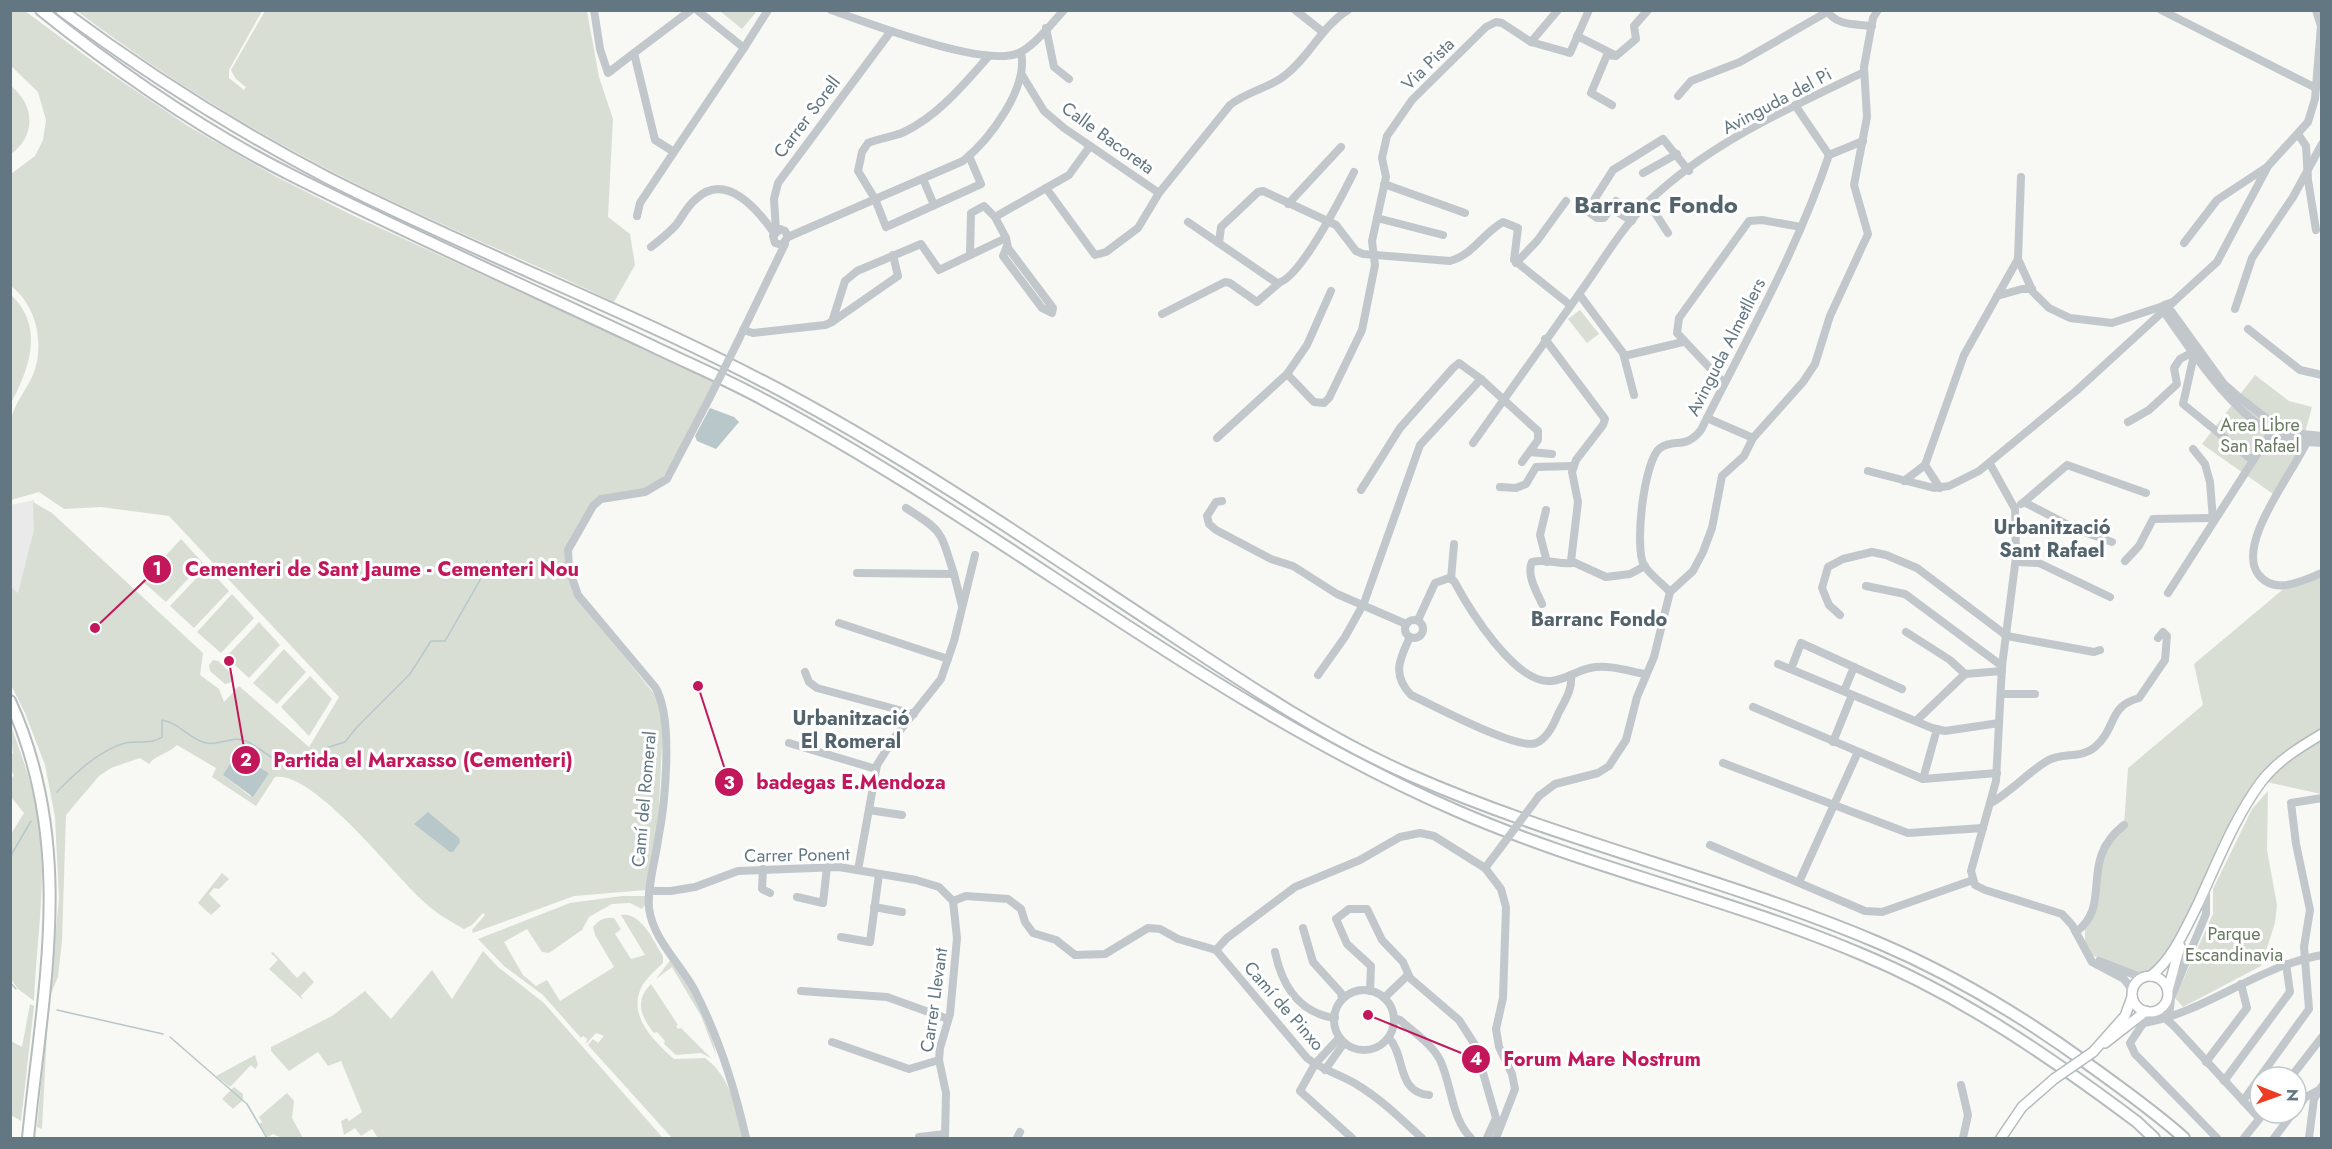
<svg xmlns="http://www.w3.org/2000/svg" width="2332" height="1149" viewBox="0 0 2332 1149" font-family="Jost,sans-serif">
<rect width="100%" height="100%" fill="#f8f8f5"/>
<polygon fill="#e9eae9" points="34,500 34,529 18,594 11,586 11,505"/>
<g fill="#d9ded4" fill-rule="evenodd">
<path d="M11,11H25L102,68L188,126L275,176L354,216L714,381C700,409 678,473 650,487C635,494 616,491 600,496L579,522L564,554L566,569L577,598L659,700L663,725L658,825L646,890L574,896L473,933L472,930L485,915L483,913L472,925L464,929C450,921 435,913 423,901C393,874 314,771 275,777L256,806L212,777L216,768L177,745C169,753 154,756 149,764L140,758L111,768L99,776L66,815L62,941L58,977L49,998L59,898L55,817L45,765L25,713L11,685L10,586L18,593L34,529L33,502L52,513L203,653L200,675L219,689L224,702L239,686L309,747L339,697L169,516L101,507L64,509L39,492L11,500C11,474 7,446 11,421C13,405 27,389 33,375C45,345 37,306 11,286V174L35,156L43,140L46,120L38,92L11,66ZM240,755L269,773L250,796L223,775Z"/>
<path d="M77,11H262L229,70V78L244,90L246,87L236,79L231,70L265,11H587L599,77L613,119L608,217L630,234L635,265L614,302C514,254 411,214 314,162C231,118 151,67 77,11Z"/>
<polygon points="720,11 757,11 742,29"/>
<path d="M11,86C35,105 36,136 11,154Z"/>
<path d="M11,295C45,327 29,369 11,403Z"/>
<polygon points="1580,310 1599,334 1587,343 1568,319"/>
<polygon points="2255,375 2289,401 2312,407 2302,444 2273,494 2202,444"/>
<polygon points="181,539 203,563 166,602 142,581"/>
<polygon points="207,567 229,591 194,628 170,606"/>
<polygon points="2321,573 2321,794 2262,781 2187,927 2143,978 2085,952 2085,923 2095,897 2102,849 2124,825 2128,768 2203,705 2194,664 2287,586"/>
<polygon points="232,594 254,618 221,653 197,632"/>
<polygon points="259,622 280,645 249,678 226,657"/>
<polygon points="284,649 306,672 277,704 253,683"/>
<polygon points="213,660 218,661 233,675 232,682 225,684 210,671 209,665"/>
<polygon points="310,676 332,699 309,736 281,707"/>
<path d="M10,723C23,759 37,796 40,834C46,890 36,945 34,1001L18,989L11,979V834L24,813L11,797V780L14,775L11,771V753L13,754Z"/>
<polygon points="2268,791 2267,850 2277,905 2275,923 2261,966 2183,1007 2175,998 2213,914 2213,889 2252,809"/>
<polygon points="222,873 229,879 219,889 214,888 209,894 221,906 211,915 198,903"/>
<path d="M622,896H646L645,905L642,909L630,903L612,904L589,917L582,930L549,953L542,952L527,929L504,942L523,975L536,986L547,980L560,1001L614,967L595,935L593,927C599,920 604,917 614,918L621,929L615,934L631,959L645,955L621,915C641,911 654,942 663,956V963C656,970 645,979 641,988C628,1017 654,1041 674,1059L705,1058C731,1077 735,1107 742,1138H672L588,1045L593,1039L598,1043L604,1036L596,1033L586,1044L587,1039L583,1036L581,1038L543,995L504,966L478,939L570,903Z"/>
<polygon points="483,951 498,967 544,1003 663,1138 378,1138 372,1129 361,1136 355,1128 344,1135 341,1121 347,1118 349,1121 362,1112 341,1061 328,1066 318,1052 289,1071 271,1051 271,1047 332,1016 365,991 391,1019 432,970 452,999"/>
<polygon points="273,952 297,978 304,971 314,982 301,996 303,1000 269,969 278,960 271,953"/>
<path d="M672,958C690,987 711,1021 716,1055L701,1016L672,967L656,979Z"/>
<path d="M651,984L678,1025L676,1026L678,1029L681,1028L711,1058L701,1053L676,1055L664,1044L665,1041L657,1032L654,1033C641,1017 634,1001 651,984Z"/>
<polygon points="30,1004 34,1006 21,1121 11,1115 11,1041 22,1047"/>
<polygon points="48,1013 42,1129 37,1127"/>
<polygon points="255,1055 258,1065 255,1069 251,1065 230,1087 216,1076"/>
<polygon points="234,1087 243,1094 243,1100 233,1109 222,1099"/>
<polygon points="287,1093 294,1101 292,1118 303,1138 282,1138 273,1134 268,1137 259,1124 262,1122 259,1117"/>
</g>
<g fill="#b7c7ca">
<polygon points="710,408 734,417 739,422 716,449 697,441 695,436"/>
<polygon points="240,755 269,773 253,797 223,775 235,756"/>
<polygon points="428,812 459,838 460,842 453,852 450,852 414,824"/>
</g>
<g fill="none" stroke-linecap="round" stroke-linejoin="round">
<g stroke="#b7c7ca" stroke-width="1.5">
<path d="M57,792C74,774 99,750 125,743C138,740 152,745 162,737V720C180,723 189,739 206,743C220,746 233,735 246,741C265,749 294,783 316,763C320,760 322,752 326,748L345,742L357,727L410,674L431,641H445L479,582L487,561"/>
<polyline points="10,857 31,821"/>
<polyline points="10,982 16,989"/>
<polyline points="57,1010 163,1034"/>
<polyline points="170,1037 247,1104 267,1138"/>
</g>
<g stroke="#b4bbbe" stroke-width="12">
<g id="major">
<path d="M2151,976C2172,959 2184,932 2196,908C2216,866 2233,820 2261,782C2277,761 2300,747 2322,734"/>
<circle cx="2150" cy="994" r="18"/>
<polyline points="2168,990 2180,946"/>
<polyline points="2105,1043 2146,1011"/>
<polyline points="2093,1052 2125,1016 2132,997"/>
<polyline points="2001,1138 2022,1107 2054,1079"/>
</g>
</g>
<g stroke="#b6bbbe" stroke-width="14">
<g id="highway">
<path d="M41,10C117,71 204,131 291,175C408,234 529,288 648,344C687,363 728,380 766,401C1002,527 1209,703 1455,810C1587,868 1729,898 1861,954C1962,996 2050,1057 2137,1122L2154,1138"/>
<path d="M61,10C146,73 234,129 328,178C483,257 647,317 800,401C928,471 1048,554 1170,634C1247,685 1325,737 1410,775C1562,842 1726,878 1879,943C1954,975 2022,1016 2088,1064C2121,1088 2154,1111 2184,1138"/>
<path d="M10,701C76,846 43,987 28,1138"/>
</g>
</g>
<g stroke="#c1c7ca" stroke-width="8">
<polyline points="594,10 600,49 608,73 634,53"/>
<polyline points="691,10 634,53 655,140 674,152 744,48"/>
<polyline points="697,10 744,48 768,10"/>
<path d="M831,10C868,23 989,70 1021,52C1037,43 1052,23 1064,10"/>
<polyline points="1295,10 1323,32"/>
<path d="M1827,10C1835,26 1856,24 1872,26"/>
<polyline points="2161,10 2316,88"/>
<polyline points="1046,28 1054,67 1069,79"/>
<polyline points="1577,36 1615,55"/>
<polyline points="1531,42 1558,10"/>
<polyline points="1022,75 1044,111 1064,128 1159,193"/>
<polyline points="1678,96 1691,81 1740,62 1827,12"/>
<polyline points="1612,105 1591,93 1607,55 1616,56 1636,39 1634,26 1648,10"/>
<polyline points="1795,105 1829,155"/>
<polyline points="2298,134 2306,146 2308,180 2316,230"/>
<path d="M969,156L981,184L886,227L875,199L858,171L862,152L868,143C880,138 893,137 904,132C938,116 964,84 988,57"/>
<polyline points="1643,173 1677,154"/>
<polyline points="923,179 934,205"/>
<polyline points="1384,184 1465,213"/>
<path d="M1046,188L1095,255L1106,252L1138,228L1159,193L1230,105C1246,92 1266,89 1283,77C1308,59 1321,27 1348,10"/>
<polyline points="1616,201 1604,218 1597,218 1587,211 1613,170 1663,139 1689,171"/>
<polyline points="1648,202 1668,233"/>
<polyline points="1288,204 1341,147"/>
<polyline points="1611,208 1632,221"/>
<polyline points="637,216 640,203 674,152"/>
<polyline points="1377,218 1443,235"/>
<path d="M1188,222L1277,283C1299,281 1343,194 1354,172"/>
<polyline points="776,231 774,199 778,183 891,31"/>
<path d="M788,237L785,231L780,229L773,236L775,243L782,245L788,237L963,161C989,140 1029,88 1021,52"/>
<path d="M1219,243L1221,227L1258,192L1263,191L1336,225L1356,251L1363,254L1450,261C1473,255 1483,233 1503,222L1518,228L1514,260L1570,305"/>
<polyline points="2184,243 2217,200 2267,167"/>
<polyline points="1007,246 1003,256 1042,308 1052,313 1053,308 1008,248 1006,238 995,217 1069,175 1090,146"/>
<path d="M651,247C660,240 669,233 676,225C683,216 687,206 696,199C726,171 758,210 774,233"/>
<polyline points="970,255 971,213 984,206 995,217"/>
<polyline points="2018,259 2033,292 2049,308 2070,318 2112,323 2166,305"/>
<polyline points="1516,263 1537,241 1566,201"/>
<path d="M1579,294C1601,264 1621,228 1648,202C1709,143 1789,108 1864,72"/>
<polyline points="1997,296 2022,289 2032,289"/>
<path d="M2173,302L2164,305V312C2193,353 2233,416 2280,437C2291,442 2309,442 2322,443"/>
<polyline points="2169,308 2224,384 2240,398 2284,432 2322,436"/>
<polyline points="2235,309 2252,258 2293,197 2322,144"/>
<polyline points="1162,314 1225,282 1230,283 1257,302 1279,283"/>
<polyline points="832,322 845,281 857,271 921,244 939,270 1006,238"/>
<polyline points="2248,329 2300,370 2322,375"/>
<polyline points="743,330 753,333 825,325 832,322 898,276 893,255"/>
<polyline points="1545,339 1605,419 1603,425 1576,460 1572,472 1578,502 1571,561 1606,577 1630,574 1645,566"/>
<polyline points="737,343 785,244"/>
<polyline points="2194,355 2183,404 2252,460"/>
<polyline points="1624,356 1683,342"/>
<polyline points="1287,374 1307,345 1331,291"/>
<polyline points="1724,383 1677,333 1679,318 1749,221 1762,220 1801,227"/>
<path d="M709,399L667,479L645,492L601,499L593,506L568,550L569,569L578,595L655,687C674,717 665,805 658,840C655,862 647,887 649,908C653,940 681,964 695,991C718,1036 735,1089 746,1138"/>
<polyline points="1707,418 1753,438"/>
<polyline points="2128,422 2149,410 2177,384 2174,368 2180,359 2193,352"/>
<path d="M2310,435C2298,467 2235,542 2258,574C2275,596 2301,581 2322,573"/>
<polyline points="1217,438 1287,374 1314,402 1324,403 1329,398 1362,330 1375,265 1372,241 1386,177 1382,158 1387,136 1412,100 1486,27 1496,22 1502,23 1531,42 1570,53 1589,10"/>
<polyline points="1473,443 1579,294 1623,353 1634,395"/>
<polyline points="2193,449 2205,464 2210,482 2213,520"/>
<polyline points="1530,452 1552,454"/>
<polyline points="1990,464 2015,509 2016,557 2002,666 1996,781 1971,871 1975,885 1985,890 2062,914 2072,925 2092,962 2124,979 2133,991"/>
<polyline points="1868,471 1934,488 1949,486 1979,471 2076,391 2217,262 2268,166 2308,122 2315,99 2321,26 2316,10"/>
<polyline points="1904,481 1925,465"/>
<polyline points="1500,487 1516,488 1526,484 1536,467 1574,466"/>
<polyline points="1940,488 1925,465 1964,355 2018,259 2021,177"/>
<polyline points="1361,490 1400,428 1453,368 1459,363 1481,379"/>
<polyline points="1222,501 1216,502 1207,516 1209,524 1216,530 1271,559 1293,566 1337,594 1406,624"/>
<polyline points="2024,502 2067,465 2146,493"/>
<polyline points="2021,504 2024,502 2076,529 2112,542"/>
<path d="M906,508C944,532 940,531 954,574"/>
<polyline points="1546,510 1540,535 1547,562"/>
<polyline points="2125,561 2139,546 2153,519 2211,518"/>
<polyline points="2016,562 2039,563 2110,597"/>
<polyline points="857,573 954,574 962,606"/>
<polyline points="1451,579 1454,544"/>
<polyline points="1866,586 1905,594 2002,666"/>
<path d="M1670,592C1662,583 1650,575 1644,565C1634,548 1644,460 1660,448C1675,438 1685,450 1701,430C1746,340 1797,251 1829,155L1863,141"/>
<polyline points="2168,593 2274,428"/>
<path d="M1542,604C1537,592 1526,575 1532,562C1545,558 1559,565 1572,563"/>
<polyline points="1840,615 1829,605 1822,588 1828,567 1843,559 1872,552 1886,555 1917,568 2007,636 2094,652 2100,650"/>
<circle cx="1414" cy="629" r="9"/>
<path d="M1418,620L1435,583L1449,578L1454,581C1469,609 1515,684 1551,681C1565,680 1576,671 1590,668C1608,664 1628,671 1645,674"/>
<polyline points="839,623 948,659"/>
<polyline points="1906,632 1950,660 1965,674"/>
<path d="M1410,637C1399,660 1392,675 1411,695C1433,705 1518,751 1536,743C1547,739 1554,724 1558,714C1564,702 1573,689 1571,675"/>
<polyline points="1778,664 1932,728 1945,731 1999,723"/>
<polyline points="1791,669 1801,643 1902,689"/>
<polyline points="805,672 809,682 817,688 914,714"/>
<polyline points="1318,675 1345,637 1364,603 1420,445 1481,379 1538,431 1538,440 1522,462"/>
<polyline points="1844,691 1854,667"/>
<polyline points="2001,694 2035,694"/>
<polyline points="1753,707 1923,779 1997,773"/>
<polyline points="1916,721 1965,674 2002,671"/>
<polyline points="1833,742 1852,695"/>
<polyline points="789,743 876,769"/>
<polyline points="1723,763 1908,833 1983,828"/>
<polyline points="1923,779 1937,729"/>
<polyline points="1539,796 1555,784 1598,773 1609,766 1626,740 1637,697 1654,657 1670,592 1693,571 1703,552 1712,528 1722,476 1744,456 1753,438 1803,382 1815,364 1830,316 1868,234 1854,185 1867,117 1864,67 1873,18 1878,10"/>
<path d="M1991,803C2012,791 2027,773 2047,761C2062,752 2081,759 2095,747C2117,728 2108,706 2139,698L2165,660L2167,636L2163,632L2158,638"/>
<polyline points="869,810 902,815"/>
<polyline points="1710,845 1865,911 1882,912 1973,880"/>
<polyline points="1485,868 1501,847"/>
<polyline points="763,869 762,889 770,893"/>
<polyline points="858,870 877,765 894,738 941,679 954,641 975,555"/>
<polyline points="1799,882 1858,752"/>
<polyline points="650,891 671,891 695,887 738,871 839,867 916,880 939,887 953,901 957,938 950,1014 940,1048 939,1060 946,1093 945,1138"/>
<polyline points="797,897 823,903 827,867"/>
<polyline points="953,901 966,896 1008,899 1021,909 1025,922 1033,933 1056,940 1075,955 1105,954 1148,928 1160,929 1178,939 1216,950"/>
<polyline points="874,907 902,912"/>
<polyline points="1303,928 1313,962 1341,993 1342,999"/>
<path d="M2076,932C2114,904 2077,862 2124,825"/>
<polyline points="841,937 870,942 879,874"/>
<polyline points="1216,950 1227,938 1295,887 1360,860 1400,837 1420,833 1434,836 1485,868 1501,889 1506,907 1503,998 1496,1029 1499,1047 1512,1074 1515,1089 1496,1138"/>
<path d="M1216,950L1307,1058C1322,1070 1339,1074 1356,1084C1381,1099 1401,1119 1422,1138"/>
<path d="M1275,952C1282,985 1299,1013 1335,1018"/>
<polyline points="2099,961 2143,978"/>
<circle cx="1364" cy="1020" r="30"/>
<polyline points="801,991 887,997 948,1019"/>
<polyline points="1370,991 1371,966 1347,944 1336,919 1349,909 1367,909 1382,940 1403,962 1410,978 1459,1020 1475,1045 1496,1118 1487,1138"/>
<polyline points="1384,998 1408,975"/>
<polyline points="2147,1011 2148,1016 2130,1043 2135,1054 2217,1138"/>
<polyline points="2150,1012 2160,1014 2174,1026 2259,1118"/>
<path d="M1394,1018L1400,1020C1413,1032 1432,1044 1440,1060C1452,1085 1451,1118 1471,1138"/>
<polyline points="2169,1019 2171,998 2206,914 2206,887"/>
<path d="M2144,1023C2207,1012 2255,967 2322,955"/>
<polyline points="1339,1038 1315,1064 1300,1091 1352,1138"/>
<path d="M1389,1038C1406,1056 1396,1092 1429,1095"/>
<polyline points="832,1042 909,1069 939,1060"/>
<polyline points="2206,1062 2247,1008 2241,984"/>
<polyline points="1325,1070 1344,1043"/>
<polyline points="2260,1077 2309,1009 2304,947 2310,910 2296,844 2291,803 2322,798"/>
<polyline points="2291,1077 2322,1037"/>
<polyline points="2224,1081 2290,992 2286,964"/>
<polyline points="1961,1085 1968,1115 1963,1138"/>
<polyline points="2243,1101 2260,1077"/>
<polyline points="2296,1109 2306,1097 2319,1090"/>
<polyline points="919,1137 945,1134"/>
<polyline points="1017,1138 1020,1132"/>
<polyline points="2244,1138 2264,1113"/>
<polyline points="2274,1138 2293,1113"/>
<polyline points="2309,1138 2314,1099 2322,1086"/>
</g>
<use href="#major" stroke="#fff" stroke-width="9"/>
<use href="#highway" stroke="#fff" stroke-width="10"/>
<g stroke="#b4bbbe" stroke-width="12" stroke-linecap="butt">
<polyline id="major-bridge" points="2054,1079 2093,1052"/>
</g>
<g stroke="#c1c7ca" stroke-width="8">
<polyline points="709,399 737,343"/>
<polyline points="1501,847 1539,796"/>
</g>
<use href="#major-bridge" stroke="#fff" stroke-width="9"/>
</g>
<g text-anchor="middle" stroke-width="6" stroke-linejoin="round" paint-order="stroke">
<g font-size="18" fill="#627782" stroke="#fff">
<text transform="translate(1428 64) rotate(-45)" y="6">Via Pista</text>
<text transform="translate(1777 101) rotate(-28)" y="6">Avinguda del Pi</text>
<text transform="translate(807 117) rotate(-53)" y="6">Carrer Sorell</text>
<text transform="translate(1108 138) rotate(36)" y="6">Calle Bacoreta</text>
<text transform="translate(1726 347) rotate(-63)" y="6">Avinguda Almetllers</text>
<text transform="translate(644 799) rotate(-85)" y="6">Camí del Romeral</text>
<text transform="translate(797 855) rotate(-1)" y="6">Carrer Ponent</text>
<text transform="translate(934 1000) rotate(-82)" y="6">Carrer Llevant</text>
<text transform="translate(1284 1006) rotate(49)" y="6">Camí de Pinxo</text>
</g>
<g font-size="18" fill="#687a61" stroke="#fff">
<text x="2260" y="431">Area Libre<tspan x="2260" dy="21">San Rafael</tspan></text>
<text x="2234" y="940">Parque<tspan x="2234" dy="21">Escandinavia</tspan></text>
</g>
<g font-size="20" font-weight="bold" fill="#54646d" stroke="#fff">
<text x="2052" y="534">Urbanització<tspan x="2052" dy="23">Sant Rafael</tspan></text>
<text x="1599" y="626">Barranc Fondo</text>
<text x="851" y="725">Urbanització<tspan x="851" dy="23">El Romeral</tspan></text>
</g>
<g font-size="24" font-weight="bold" fill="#54646d" stroke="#fff">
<text x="1656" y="213">Barranc Fondo</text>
</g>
</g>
<path fill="none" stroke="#c2185b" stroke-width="2" d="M95 628L157 569M229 661L246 760M698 686L729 782M1368 1015L1476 1059"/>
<g fill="#c2185b" stroke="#fff" stroke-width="2">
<circle cx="95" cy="628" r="6"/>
<circle cx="229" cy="661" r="6"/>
<circle cx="698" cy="686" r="6"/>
<circle cx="1368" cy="1015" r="6"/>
<circle cx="157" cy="569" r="15"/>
<circle cx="246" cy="760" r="15"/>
<circle cx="729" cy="782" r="15"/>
<circle cx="1476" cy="1059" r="15"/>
</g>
<g font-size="18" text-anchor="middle" font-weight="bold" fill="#fff">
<text x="157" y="575">1</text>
<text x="246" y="766">2</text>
<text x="729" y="789">3</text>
<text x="1476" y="1065">4</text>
</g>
<g font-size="20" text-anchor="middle" font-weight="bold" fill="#c2185b" stroke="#fff" stroke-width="6" stroke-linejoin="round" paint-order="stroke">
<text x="382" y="576">Cementeri de Sant Jaume - Cementeri Nou</text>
<text x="423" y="767">Partida el Marxasso (Cementeri)</text>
<text x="851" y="789">badegas E.Mendoza</text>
<text x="1602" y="1066">Forum Mare Nostrum</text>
</g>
<rect width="2332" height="1149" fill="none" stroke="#627782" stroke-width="24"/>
<g transform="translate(2278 1095) rotate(91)"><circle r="28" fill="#ffffff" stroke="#c0c9cd" stroke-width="1.5"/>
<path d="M0-4.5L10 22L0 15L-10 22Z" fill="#ed3c21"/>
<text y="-9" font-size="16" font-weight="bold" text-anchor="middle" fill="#627782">N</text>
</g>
</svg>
